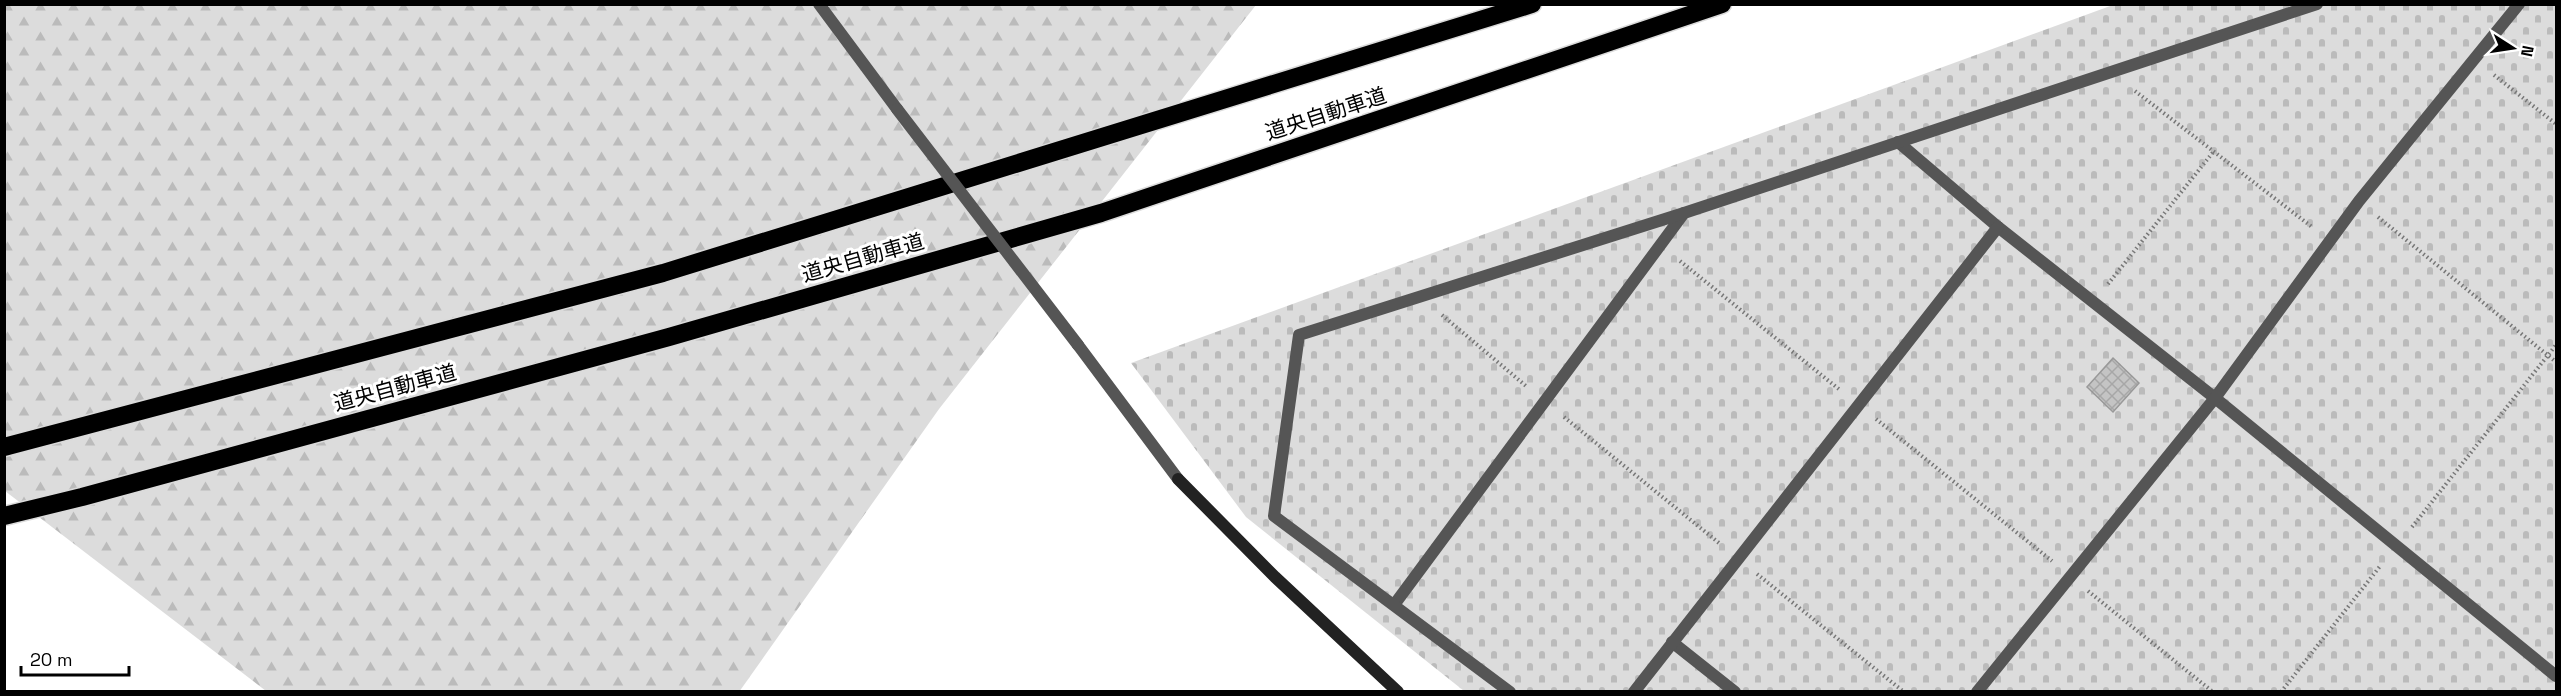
<svg xmlns="http://www.w3.org/2000/svg" width="2561" height="696" viewBox="0 0 2561 696" font-family="'Space Grotesk','Noto Sans JP',sans-serif">
<defs>
<pattern id="forest-firs" width="22" height="20" patternUnits="userSpaceOnUse" patternTransform="scale(1.5)"><rect width="22" height="20" fill="#dcdcdc"/><path d="M5 1l3.5 6h-7zM16 11l3.5 6h-7z" fill="#bbb"/></pattern>
<pattern id="cemetery-stones" width="16" height="16" patternUnits="userSpaceOnUse" patternTransform="scale(1.5)"><rect width="16" height="16" fill="#dcdcdc"/><path d="M2 7V4a2 2 0 0 1 4 0v3zM10 15v-3a2 2 0 0 1 4 0v3z" fill="#bbb"/></pattern>
<pattern id="building-cross-hatch" width="8" height="8" patternUnits="userSpaceOnUse" patternTransform="scale(1.5)"><rect width="8" height="8" fill="#c4c4c4"/><path d="M0 0l8 8M0 8l8-8" fill="none" stroke="#a7a7a7"/></pattern>
</defs>
<rect width="100%" height="100%" fill="#fff"/>
<polygon fill="url(#forest-firs)" points="4,5 1256,5 939,409 739,692 266,691 5,491"/>
<polygon fill="url(#cemetery-stones)" points="2113,5 2556,5 2556,691 1464,691 1246,517 1131,363"/>
<polygon fill="url(#building-cross-hatch)" stroke="#999" stroke-width="1.5" points="2113,358 2139,383 2113,412 2087,387"/>
<g fill="none" stroke-linecap="round" stroke-linejoin="round">
<g stroke="#dbdbdb" stroke-width="21">
<g id="highway">
<polyline points="4,447 663,273 1532,4"/>
<polyline points="4,516 82,497 669,337 1101,213 1722,4"/>
</g>
</g>
<g stroke="#777" stroke-width="4" stroke-dasharray="1.5 3" stroke-linecap="butt">
<polyline points="2494,75 2556,124"/>
<polyline points="2135,91 2312,227"/>
<polyline points="2378,217 2556,362"/>
<polyline points="1680,261 1840,390"/>
<polyline points="2108,284 2214,151"/>
<polyline points="1442,315 1526,386"/>
<polyline points="1564,417 1719,543"/>
<polyline points="1876,419 2052,561"/>
<polyline points="2412,527 2556,345"/>
<polyline points="1757,574 1904,692"/>
<polyline points="2088,591 2213,692"/>
<polyline points="2281,692 2381,565"/>
</g>
<g stroke="#555" stroke-width="12">
<polyline points="1898,142 1998,227 2215,398 2556,676"/>
<polyline points="1394,605 1684,213"/>
<polyline points="1672,642 1735,692"/>
<polyline points="1510,692 1274,516 1299,335 1684,213 2317,4"/>
<polyline points="1634,692 1998,227"/>
<polyline points="1977,692 2215,398 2359,201 2519,4"/>
</g>
<g stroke="#555" stroke-width="12">
<polyline points="819,4 897,109"/>
<polyline points="1078,345 1178,479"/>
</g>
<polyline stroke="#222" stroke-width="12" points="1178,479 1275,577 1398,692"/>
<use href="#highway" stroke="#000" stroke-width="18"/>
<polyline stroke="#555" stroke-width="12" points="897,109 1078,345"/>
</g>
<g text-anchor="middle" stroke-width="6" stroke-linejoin="round" paint-order="stroke">
<g font-size="21" fill="#000" stroke="#fff">
<text transform="translate(1326 114) rotate(-18)" y="7">道央自動車道</text>
<text transform="translate(863 258) rotate(-16)" y="7">道央自動車道</text>
<text transform="translate(395 388) rotate(-15)" y="7">道央自動車道</text>
</g>
</g>
<rect width="2561" height="696" fill="none" stroke="#000000" stroke-width="12"/>
<g transform="translate(2513 48) rotate(102)" stroke="#ffffff" stroke-width="4.5" paint-order="stroke">
<path d="M0-4.5L10 22L0 15L-10 22Z" fill="#000000"/>
<text y="-9" font-size="16" font-weight="bold" text-anchor="middle" fill="#000000">N</text>
</g>
<path d="M21 666v9h108v-9" fill="none" stroke="#000000" stroke-width="3"/>
<text x="30" y="666" font-size="18" fill="#000000" stroke="#ffffff" stroke-width="4.5" paint-order="stroke">20 m</text>
</svg>
